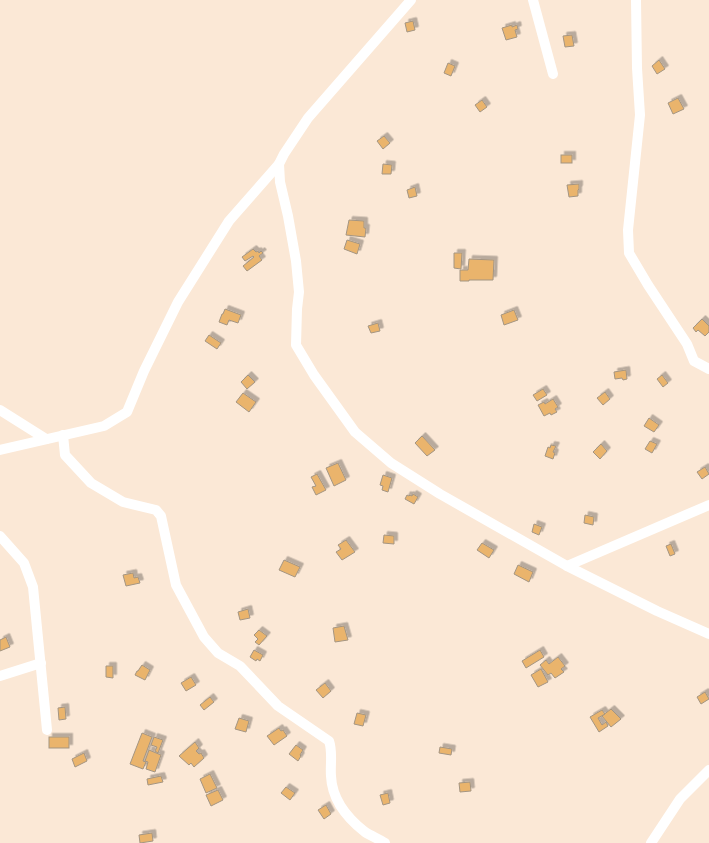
<svg xmlns="http://www.w3.org/2000/svg" width="709" height="843" viewBox="0 0 709 843" font-family="Helvetica,sans-serif">
<defs>
<filter id="shadow"><feDropShadow dx="3.5" dy="-3.5" stdDeviation="0" flood-color="#0004"/></filter>
</defs>
<rect width="100%" height="100%" fill="#fbe8d6"/>
<g fill="#eab46c" stroke="#a49582" filter="url(#shadow)">
<polygon points="413,21 415,30 407,32 405,23"/>
<polygon points="512,25 512,27 517,25 518,29 515,30 517,37 506,40 502,28"/>
<polygon points="572,35 574,46 565,47 563,36"/>
<polygon points="659,60 665,69 657,74 652,66"/>
<polygon points="448,63 455,66 451,76 444,73"/>
<polygon points="678,98 684,109 673,114 668,103"/>
<polygon points="482,100 487,107 480,112 475,105"/>
<polygon points="384,136 390,143 383,149 377,141"/>
<rect x="561" y="155" width="11" height="8"/>
<polygon points="383,164 392,165 391,174 382,174"/>
<polygon points="579,184 579,189 578,190 578,196 569,197 567,185"/>
<polygon points="415,187 417,196 409,198 407,190"/>
<polygon points="349,220 364,221 364,228 366,228 365,237 346,235"/>
<polygon points="347,240 360,244 357,254 344,249"/>
<polygon points="253,249 256,252 258,251 259,253 261,251 263,253 259,256 262,260 247,271 243,266 254,257 253,256 245,261 242,257"/>
<polygon points="454,253 462,253 461,269 454,268"/>
<polygon points="469,259 494,260 493,280 469,280 469,281 460,281 460,270 468,270"/>
<polygon points="225,309 241,315 238,323 229,320 227,325 219,322 222,314 223,314"/>
<polygon points="514,310 518,320 504,325 501,315"/>
<polygon points="702,319 709,326 709,332 705,336 698,330 696,332 693,328"/>
<polygon points="378,323 380,331 371,333 368,326"/>
<polygon points="209,335 221,343 217,349 205,341"/>
<polygon points="626,370 627,379 623,380 622,378 615,379 614,372"/>
<polygon points="248,375 255,382 247,389 241,382"/>
<polygon points="662,375 668,383 663,387 657,379"/>
<polygon points="543,389 547,395 537,401 533,395"/>
<polygon points="605,392 610,399 603,405 597,398"/>
<polygon points="243,393 256,402 249,412 236,402"/>
<polygon points="553,399 558,407 555,409 557,412 551,415 550,413 544,416 538,405 544,402 545,404"/>
<polygon points="649,418 659,425 654,432 644,426"/>
<polygon points="422,436 435,450 427,456 415,443"/>
<polygon points="650,441 657,444 652,453 645,449"/>
<polygon points="601,444 607,451 600,459 593,452"/>
<polygon points="551,445 556,446 553,452 555,453 553,459 545,456 548,447 550,448"/>
<polygon points="338,463 346,480 334,486 326,468"/>
<polygon points="705,467 709,474 702,479 697,472"/>
<polygon points="317,474 326,490 316,495 312,487 316,486 311,477"/>
<polygon points="383,475 392,478 388,492 382,490 383,486 380,485"/>
<polygon points="413,494 418,497 414,504 405,499 407,495 409,496 410,495 412,496"/>
<polygon points="585,515 594,517 593,525 584,523"/>
<polygon points="534,524 542,527 539,535 532,532"/>
<polygon points="384,535 394,536 394,544 383,543"/>
<polygon points="346,540 355,552 342,560 336,552 341,549 338,545"/>
<polygon points="482,543 494,550 489,558 477,550"/>
<polygon points="671,544 675,554 670,556 666,546"/>
<polygon points="284,560 300,567 295,577 279,570"/>
<polygon points="518,565 533,572 529,582 514,574"/>
<polygon points="133,573 134,578 138,577 140,583 126,586 123,575"/>
<polygon points="248,609 250,618 240,620 238,612"/>
<polygon points="344,626 348,640 335,642 333,628"/>
<polygon points="259,630 267,636 259,645 255,642 258,639 254,635"/>
<polygon points="6,637 10,647 0,651 0,640"/>
<polygon points="254,650 263,655 260,661 257,659 256,661 250,657"/>
<polygon points="540,650 544,657 526,668 522,661"/>
<polygon points="558,657 565,666 561,669 564,672 555,678 551,673 548,675 540,665 546,660 549,664"/>
<polygon points="142,665 150,670 145,680 135,675 137,671 138,671"/>
<polygon points="106,666 113,666 113,678 106,677"/>
<polygon points="541,669 548,682 538,687 531,675"/>
<polygon points="191,677 196,685 186,691 181,683"/>
<polygon points="325,683 331,691 323,698 316,690"/>
<polygon points="705,692 709,699 701,704 697,697"/>
<polygon points="210,697 214,702 204,710 200,705"/>
<polygon points="65,707 66,719 59,720 58,708"/>
<polygon points="611,709 621,719 611,727 602,716"/>
<polygon points="602,710 605,714 598,718 602,725 606,722 608,726 599,732 590,717"/>
<polygon points="357,713 366,715 363,726 354,724"/>
<polygon points="239,718 249,721 246,732 235,729"/>
<polygon points="279,728 281,731 283,730 287,736 274,745 267,736"/>
<polygon points="142,733 152,737 143,761 146,762 143,769 130,764"/>
<rect x="49" y="737" width="20" height="11"/>
<polygon points="154,737 163,740 158,753 155,751 157,747 151,745"/>
<polygon points="195,742 199,748 196,751 199,754 201,753 204,758 194,767 191,763 189,765 179,756"/>
<polygon points="296,745 303,750 300,755 301,756 298,761 289,754"/>
<polygon points="440,747 452,749 451,755 439,753"/>
<polygon points="149,750 161,755 155,772 146,769 148,762 145,761"/>
<polygon points="84,753 87,761 75,767 72,759"/>
<polygon points="210,774 217,788 206,793 200,779"/>
<polygon points="161,776 163,782 148,785 147,779"/>
<polygon points="470,782 471,791 460,792 459,783"/>
<polygon points="286,787 295,793 290,800 281,793"/>
<polygon points="218,790 223,800 211,806 206,795"/>
<polygon points="388,793 390,803 383,805 380,795"/>
<polygon points="326,805 331,814 324,819 318,810"/>
<polygon points="152,833 153,841 140,843 139,835"/>
</g>
<g fill="none" stroke-linecap="round" stroke-linejoin="round">
<g stroke="#fff" stroke-width="10">
<polyline points="411,0 308,118 284,154 279,164 280,182 288,216 296,261 299,292 297,309 296,345 314,375 355,432 391,463 440,494 567,566 657,611 709,634"/>
<polyline points="533,0 553,74"/>
<polyline points="636,0 637,68 640,115 628,230 629,253 648,285 687,344 694,361 709,369"/>
<polyline points="0,410 46,439"/>
<path d="M63,435L65,455L91,483L123,502L156,510L161,516L176,585L204,637L218,653L240,666L278,706L329,741C333,752 330,765 331,776C332,799 347,818 365,832C371,836 379,839 385,843"/>
<polyline points="0,450 104,426 127,412 144,371 178,302 229,221 279,164"/>
<polyline points="0,536 24,563 33,587 47,730"/>
<polyline points="567,566 709,505"/>
<polyline points="0,676 41,663"/>
<polyline points="651,843 680,799 709,770"/>
</g>
</g>
</svg>
